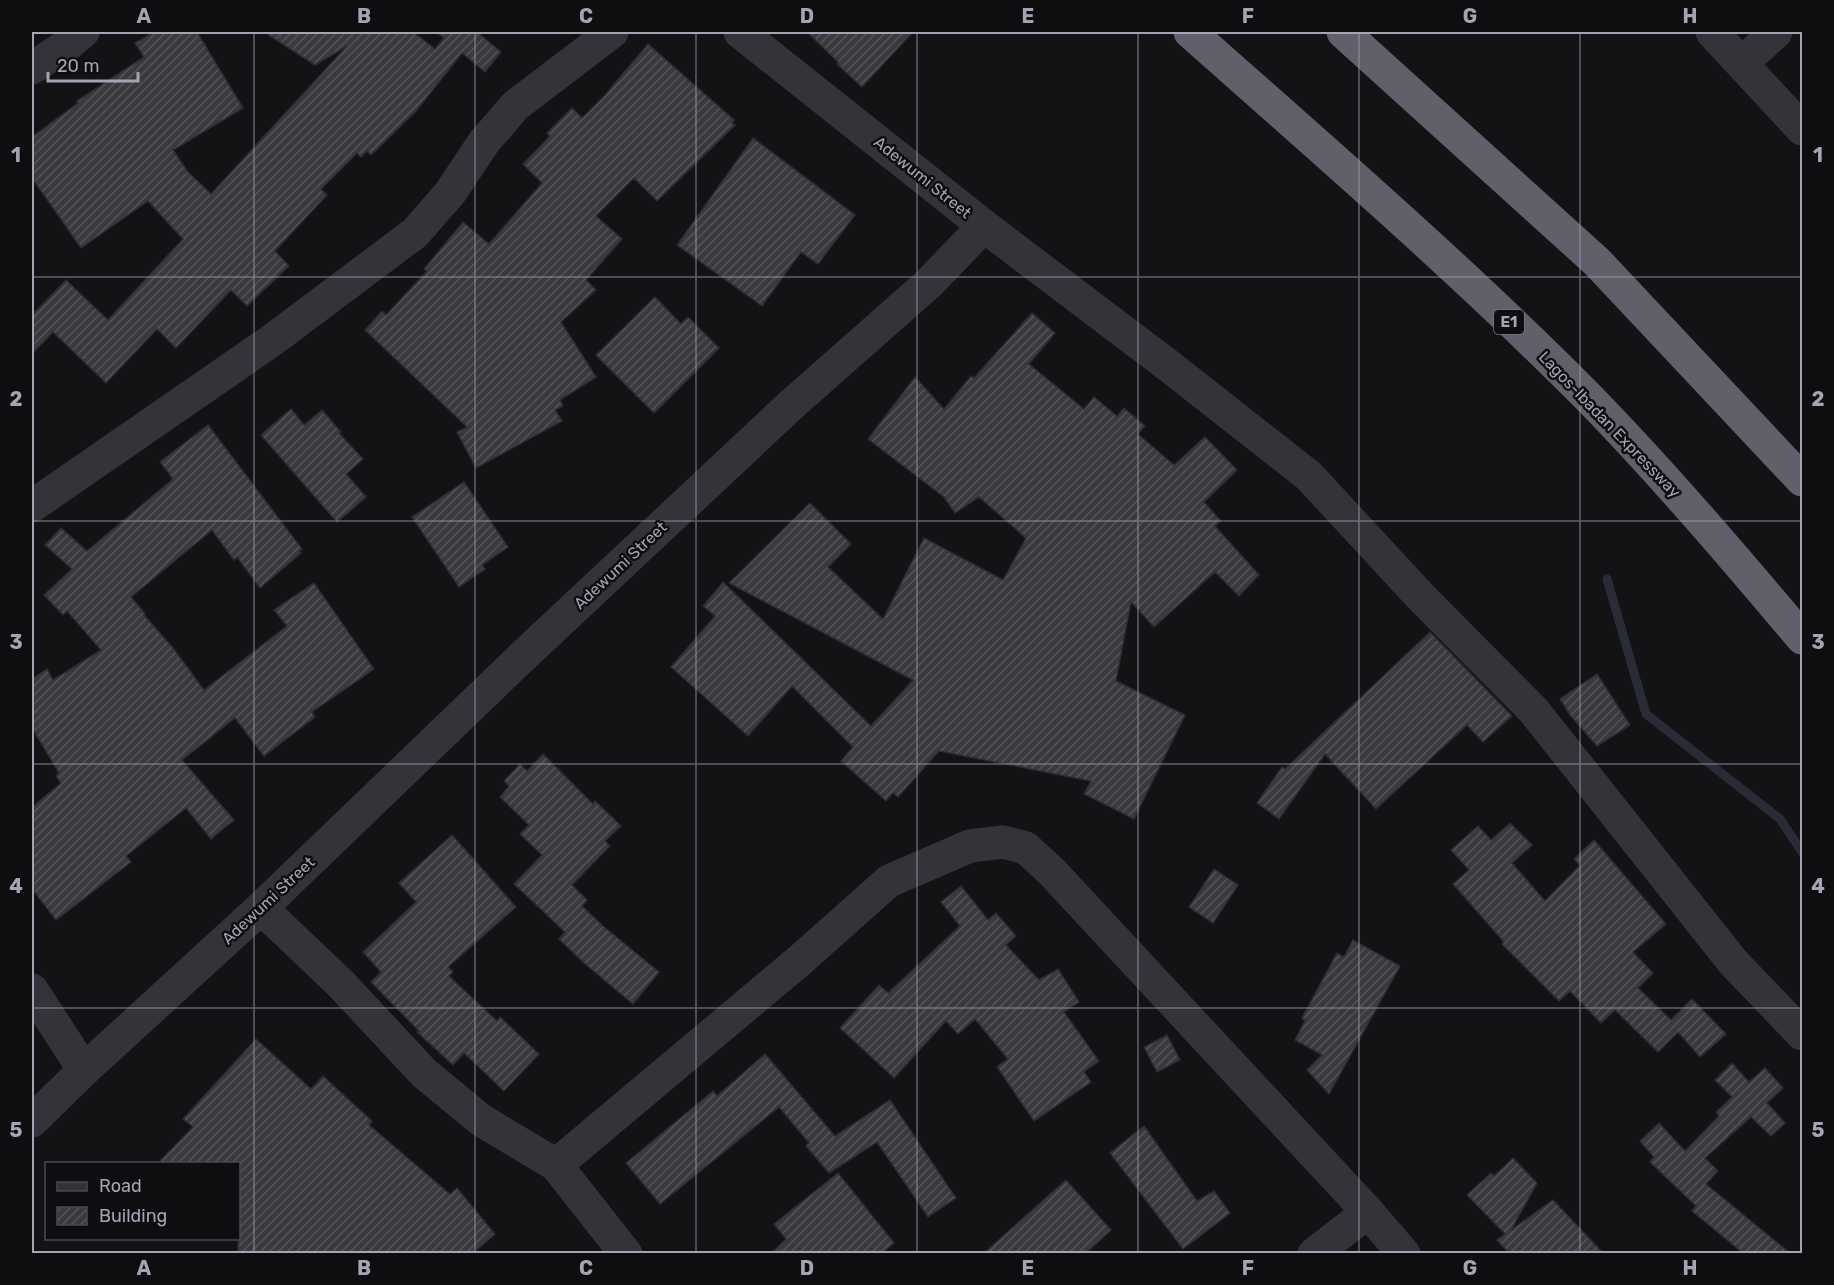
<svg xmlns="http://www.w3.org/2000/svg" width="1834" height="1285" viewBox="0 0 1834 1285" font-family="Rubik,sans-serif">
<defs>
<pattern id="building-hatch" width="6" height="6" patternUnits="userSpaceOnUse" patternTransform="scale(1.5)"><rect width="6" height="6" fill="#3a393e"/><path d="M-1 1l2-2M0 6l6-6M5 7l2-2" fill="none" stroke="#545358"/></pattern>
</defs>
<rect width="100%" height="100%" fill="#131214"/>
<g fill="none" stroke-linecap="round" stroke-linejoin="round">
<polyline stroke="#292c37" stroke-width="9" points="1607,579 1646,714 1780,819 1802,852"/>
</g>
<g fill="url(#building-hatch)" stroke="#2d2c30" stroke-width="1.5">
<polygon points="154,32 197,32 243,108 173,150 188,172 211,194 347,46 315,65 264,32 413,32 435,49 444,38 436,32 480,32 478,33 501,52 485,72 462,53 416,111 371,155 367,151 361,157 357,153 321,189 327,195 275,251 289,266 247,306 231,290 176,348 157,329 106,383 53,332 32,354 32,315 66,280 108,320 183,239 148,201 81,248 32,178 32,137 78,103 77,101 144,57 135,43"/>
<polygon points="807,32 913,32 862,87 837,64 838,62"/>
<polygon points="648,44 734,120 732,123 735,125 657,201 634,178 596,216 622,239 586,280 596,290 561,322 596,377 560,400 563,406 555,410 562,421 476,468 457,432 467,427 365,330 382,311 386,315 427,271 424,269 463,222 489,244 542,183 523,164 550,136 547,133 572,108 582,118 605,95"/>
<polygon points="753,138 855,215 818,264 801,252 762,306 677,245"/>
<polygon points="655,297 681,324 688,317 719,348 654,413 596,355"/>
<polygon points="1032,313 1055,333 1029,364 1084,409 1094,397 1117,416 1124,408 1145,426 1138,434 1174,465 1205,437 1237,470 1204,502 1221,521 1215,526 1259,575 1239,596 1215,572 1154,627 1131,602 1116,681 1185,715 1134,819 1084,794 1091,781 939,751 898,797 893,793 886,801 841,761 853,747 792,686 748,736 671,667 715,616 703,606 723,582 871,726 913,680 729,583 810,503 851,544 828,567 883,619 924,538 1003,580 1026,538 979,497 955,513 944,497 868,439 915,377 944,409 971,376 974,378"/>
<polygon points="291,409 304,425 322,410 341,432 339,433 363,459 346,474 366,497 337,522 261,435"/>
<polygon points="208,425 302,549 299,551 301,553 260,588 237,557 234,560 212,530 131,597 145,614 144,615 173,648 204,690 287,626 274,610 314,583 374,669 312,712 315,717 264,756 235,718 182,760 234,820 211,839 186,808 126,856 131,862 56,920 32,889 32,807 61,783 56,776 59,773 32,728 32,679 47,669 53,680 101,650 67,611 63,615 44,595 72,569 45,545 61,528 87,551 173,479 160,462"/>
<polygon points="464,482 508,547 482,565 485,569 459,587 412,517"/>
<polygon points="1430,632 1512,716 1483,742 1467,725 1376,809 1325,754 1279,819 1257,803 1282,767 1285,769"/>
<polygon points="1597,674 1630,725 1597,746 1570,715 1560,699"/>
<polygon points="543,754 593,804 595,801 621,826 605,841 610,846 572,885 587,900 582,906 603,926 659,972 633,1004 584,963 559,939 565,932 514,884 542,855 520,834 529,825 500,797 509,786 504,781 520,764 527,771"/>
<polygon points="1510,823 1532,845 1512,863 1545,901 1580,865 1574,859 1594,840 1666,924 1633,952 1653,973 1638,988 1671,1020 1692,999 1726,1034 1700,1057 1678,1032 1658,1052 1615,1010 1601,1023 1570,991 1559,1001 1502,944 1504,942 1453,884 1469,870 1451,850 1478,826 1491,840"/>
<polygon points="452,835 516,907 448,967 453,972 449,976 497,1021 500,1017 539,1054 504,1091 464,1053 453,1065 417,1032 419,1031 371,982 381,972 363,952 416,902 399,883"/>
<polygon points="1214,869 1238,885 1213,923 1189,907"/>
<polygon points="961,886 988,920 996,913 1016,936 1006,945 1039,980 1058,969 1079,1002 1064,1012 1099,1061 1084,1072 1091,1082 1034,1121 997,1067 1008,1059 975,1019 958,1034 946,1021 894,1078 840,1028 879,985 888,993 960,926 941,902"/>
<polygon points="1353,940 1400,966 1329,1094 1307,1070 1322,1055 1295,1040 1305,1021 1302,1018 1337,953 1344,957"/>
<polygon points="1167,1035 1180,1060 1157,1072 1144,1047"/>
<polygon points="256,1039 311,1089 323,1076 372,1121 369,1125 450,1194 457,1188 495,1234 472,1254 238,1254 238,1164 157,1164 193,1127 183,1119"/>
<polygon points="765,1054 835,1136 890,1100 956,1198 928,1217 877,1142 829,1173 806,1146 809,1143 779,1107 660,1204 626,1163 713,1091 717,1096"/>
<polygon points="1732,1063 1749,1082 1765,1068 1783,1088 1767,1103 1785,1123 1771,1136 1751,1117 1705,1158 1718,1171 1706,1184 1791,1254 1744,1254 1692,1211 1696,1206 1650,1162 1654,1157 1640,1141 1659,1123 1685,1151 1719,1116 1716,1112 1732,1097 1715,1080"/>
<polygon points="1144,1126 1197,1201 1214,1191 1230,1213 1183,1249 1110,1153"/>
<polygon points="1513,1158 1537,1183 1511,1230 1553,1200 1604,1254 1510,1254 1497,1240 1505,1234 1467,1195 1491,1173 1494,1176"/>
<polygon points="838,1173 894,1243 881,1254 771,1254 786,1239 774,1224"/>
<polygon points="1066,1180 1111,1230 1085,1254 983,1254"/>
</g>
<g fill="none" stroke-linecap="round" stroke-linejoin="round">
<g stroke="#343339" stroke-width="33">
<polyline points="1712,32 1802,129"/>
<polyline points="1742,63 1776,32"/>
<polyline points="32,68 67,45 83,32"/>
<polyline points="984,226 1169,366 1309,476 1421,597 1534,711 1733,962 1802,1034"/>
<polyline points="32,506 271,341 415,233 450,193 484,142 515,106 612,32"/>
<polyline points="261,908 341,984 424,1073 481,1120 556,1165 626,1254"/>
<polyline points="32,990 84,1070"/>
<polyline points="32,1121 84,1070 261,908 522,657 791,405 928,284 984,226 740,32"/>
<polyline points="556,1165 799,961 889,881 970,846 1003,842 1026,848 1052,872 1368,1212 1404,1254"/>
<polyline points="1314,1254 1368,1212"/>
</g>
<g stroke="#605f6a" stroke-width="33">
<path d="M1190,32C1324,151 1461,269 1588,397C1663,474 1733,556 1802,638"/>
<polyline points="1343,32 1597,262 1802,480"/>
</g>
</g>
<path fill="none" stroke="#a4a4b4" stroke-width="1.5" stroke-opacity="0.55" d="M254,32V1254M475,32V1254M696,32V1254M917,32V1254M1138,32V1254M1359,32V1254M1580,32V1254M32,277H1802M32,521H1802M32,764H1802M32,1008H1802"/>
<g text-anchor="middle" stroke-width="5" stroke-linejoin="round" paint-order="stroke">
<rect fill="#0e0d0f" stroke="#777782" stroke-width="1.5" x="1494" y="310" width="30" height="24" rx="4.5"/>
<g font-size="15" font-weight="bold" fill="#a4a4b4">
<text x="1509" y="327">E1</text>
</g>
<g font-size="16" fill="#a4a4b4" stroke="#0e0d0f">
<text transform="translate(923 177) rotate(39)" y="6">Adewumi Street</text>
<text transform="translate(1610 424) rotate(46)" y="6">Lagos-Ibadan Expressway</text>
<text transform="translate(620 565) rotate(-43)" y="6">Adewumi Street</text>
<text transform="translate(268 900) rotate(-43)" y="6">Adewumi Street</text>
</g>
</g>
<rect width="1834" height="1285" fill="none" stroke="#0e0d0f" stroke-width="66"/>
<rect x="45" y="1162" width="195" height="78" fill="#0e0d0f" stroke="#4a4951" stroke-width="1.5"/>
<rect x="57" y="1182" width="30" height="9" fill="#343339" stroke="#4a4951" stroke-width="1.5"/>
<text x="99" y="1192" font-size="18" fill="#a4a4b4">Road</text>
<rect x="57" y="1207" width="30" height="18" fill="url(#building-hatch)" stroke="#4a4951" stroke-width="1.5"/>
<text x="99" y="1222" font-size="18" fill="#a4a4b4">Building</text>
<path d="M48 72v9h90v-9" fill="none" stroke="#a4a4b4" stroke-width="3"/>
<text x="57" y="72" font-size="18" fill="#a4a4b4" stroke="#0e0d0f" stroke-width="4.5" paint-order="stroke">20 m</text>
<rect x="33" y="33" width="1768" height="1219" fill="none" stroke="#a4a4b4" stroke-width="2"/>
<g font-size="20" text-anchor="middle" font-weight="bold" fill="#a4a4b4">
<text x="144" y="23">A</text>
<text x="364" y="23">B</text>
<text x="586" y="23">C</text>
<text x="807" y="23">D</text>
<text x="1028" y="23">E</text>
<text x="1248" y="23">F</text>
<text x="1470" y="23">G</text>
<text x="1690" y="23">H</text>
<text x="16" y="162">1</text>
<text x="1818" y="162">1</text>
<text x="16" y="406">2</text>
<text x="1818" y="406">2</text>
<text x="16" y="649">3</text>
<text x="1818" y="649">3</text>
<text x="16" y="893">4</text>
<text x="1818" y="893">4</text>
<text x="16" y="1137">5</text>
<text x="1818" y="1137">5</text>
<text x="144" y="1275">A</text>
<text x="364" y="1275">B</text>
<text x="586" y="1275">C</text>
<text x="807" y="1275">D</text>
<text x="1028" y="1275">E</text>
<text x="1248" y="1275">F</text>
<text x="1470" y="1275">G</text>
<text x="1690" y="1275">H</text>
</g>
</svg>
